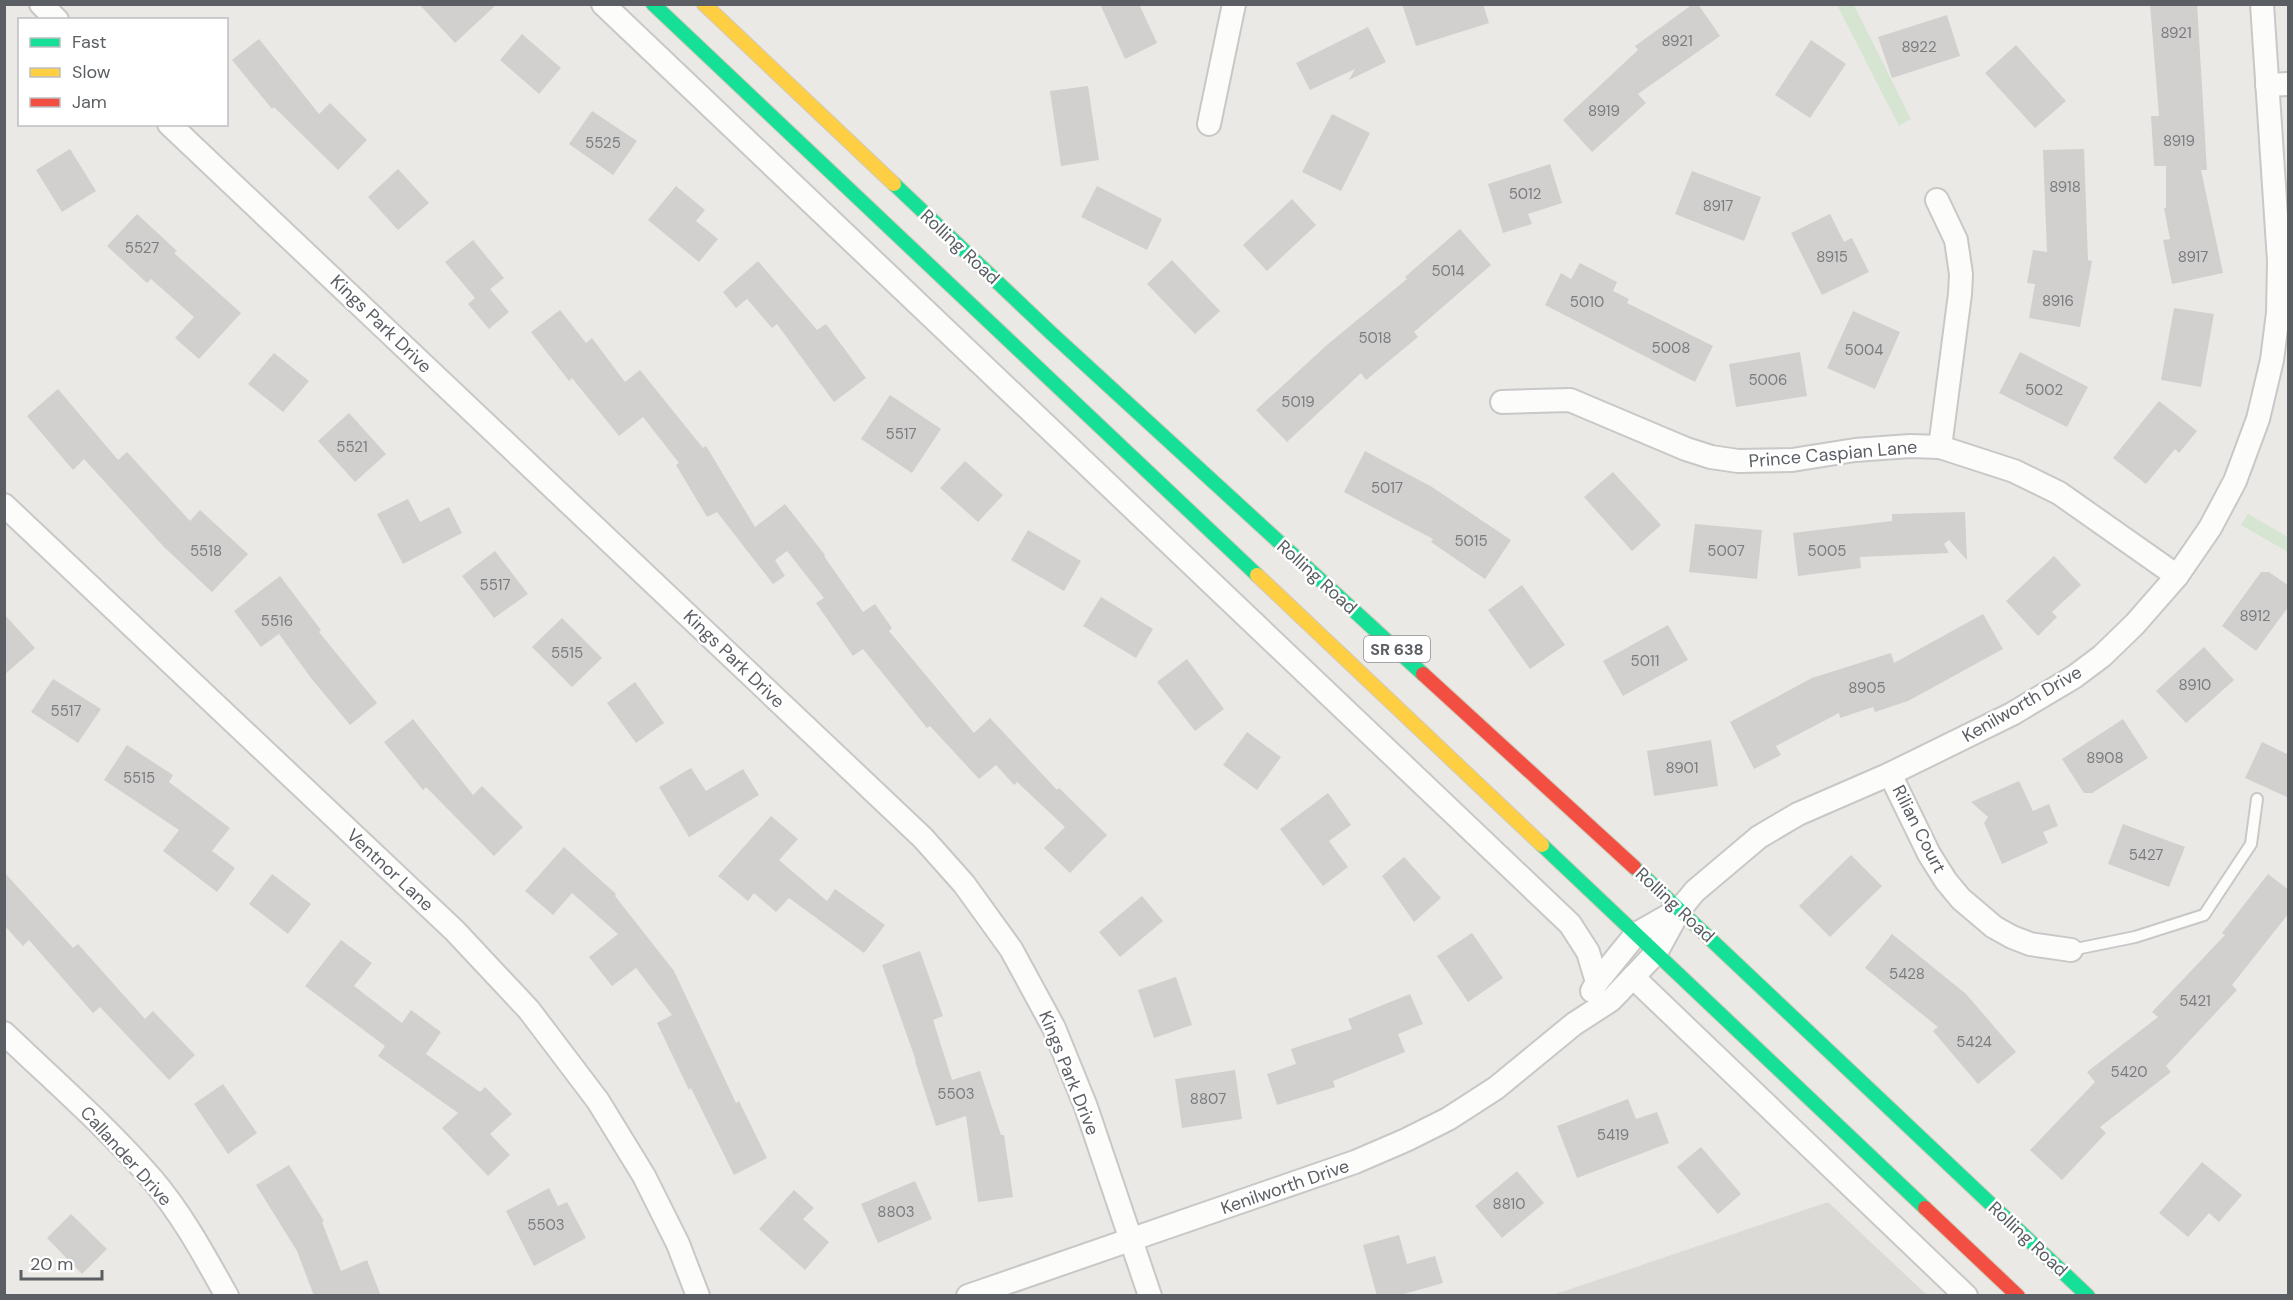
<svg xmlns="http://www.w3.org/2000/svg" width="2293" height="1300" viewBox="0 0 2293 1300" font-family="'DM Sans',sans-serif">
<rect width="100%" height="100%" fill="#ebe9e5"/>
<polygon fill="#dcdad7" points="1828,1202 1927,1295 1552,1295 1621,1272"/>
<g fill="#d5e5d2">
<polygon points="1837,5 1854,5 1911,119 1899,126"/>
<polygon points="2248,514 2288,537 2288,552 2241,525"/>
</g>
<g fill="#d1d0ce">
<polygon points="419,4 497,4 455,43"/>
<polygon points="1100,4 1139,4 1157,43 1125,59"/>
<polygon points="1402,4 1483,4 1489,23 1416,46"/>
<polygon points="1693,4 1698,4 1720,36 1638,94 1646,103 1592,152 1563,120 1638,50 1635,46"/>
<polygon points="2150,4 2197,4 2207,170 2201,170 2223,273 2172,284 2163,240 2170,239 2164,208 2166,208 2166,166 2154,166 2151,116 2159,116"/>
<polygon points="1947,15 1960,56 1892,78 1878,37"/>
<polygon points="1368,27 1386,62 1349,80 1355,69 1310,90 1296,63"/>
<polygon points="522,34 561,68 539,94 500,60"/>
<polygon points="259,39 319,114 330,103 367,140 338,170 274,107 272,109 232,60"/>
<polygon points="1811,40 1846,64 1810,118 1775,95"/>
<polygon points="2016,45 2066,101 2035,128 1985,73"/>
<polygon points="1088,86 1099,160 1061,166 1050,91"/>
<polygon points="592,111 637,141 613,175 569,144"/>
<polygon points="1332,114 1370,133 1341,191 1302,172"/>
<polygon points="70,149 96,191 62,212 36,170"/>
<polygon points="2084,149 2088,260 2092,261 2080,327 2029,318 2035,284 2027,283 2033,250 2047,252 2043,150"/>
<polygon points="1550,164 1562,203 1528,214 1532,224 1503,233 1488,184"/>
<polygon points="398,169 429,203 398,230 368,197"/>
<polygon points="1692,171 1761,197 1744,241 1675,214"/>
<polygon points="676,186 705,210 696,221 718,239 699,262 648,220"/>
<polygon points="1097,186 1162,219 1147,250 1081,217"/>
<polygon points="1292,199 1316,225 1267,271 1243,245"/>
<polygon points="137,214 177,251 174,253 241,313 199,359 175,338 194,317 151,279 147,283 107,246"/>
<polygon points="1830,214 1844,242 1852,238 1869,272 1822,295 1791,233"/>
<polygon points="1460,229 1491,265 1414,332 1418,337 1366,380 1361,373 1287,442 1256,410 1328,344 1407,279 1405,277"/>
<polygon points="473,240 504,278 490,289 509,312 489,329 468,304 475,298 445,262"/>
<polygon points="1172,260 1220,311 1195,334 1147,284"/>
<polygon points="758,261 817,330 826,324 866,378 834,402 777,324 772,328 747,299 736,308 723,292"/>
<polygon points="1580,263 1617,282 1613,291 1629,299 1627,303 1713,346 1695,382 1545,305 1561,273 1571,279"/>
<polygon points="2174,308 2214,314 2201,387 2161,380"/>
<polygon points="560,310 586,343 592,338 625,382 640,370 703,448 706,446 755,527 785,504 825,555 824,556 863,612 875,604 892,628 889,631 974,733 990,718 1057,790 1059,788 1107,835 1070,873 1044,848 1065,827 1017,782 1014,785 996,765 979,779 930,726 927,728 863,649 853,656 816,603 824,598 787,551 775,560 785,576 773,584 717,512 707,517 676,465 679,463 643,417 619,436 572,378 569,381 531,332"/>
<polygon points="1853,311 1900,332 1875,389 1827,368"/>
<polygon points="1800,352 1807,396 1736,407 1729,364"/>
<polygon points="2020,352 2088,387 2067,427 1999,393"/>
<polygon points="274,353 309,381 283,412 248,384"/>
<polygon points="58,389 118,460 127,452 190,521 200,510 248,554 212,592 164,547 84,459 73,470 27,416"/>
<polygon points="890,395 941,429 912,473 861,439"/>
<polygon points="2159,401 2197,431 2179,453 2175,449 2146,484 2113,458"/>
<polygon points="349,413 386,454 355,482 318,441"/>
<polygon points="1365,451 1432,487 1511,540 1485,579 1431,542 1433,539 1344,492"/>
<polygon points="965,461 1003,495 978,522 940,488"/>
<polygon points="1613,472 1661,525 1632,551 1584,497"/>
<polygon points="408,499 420,522 449,507 462,533 403,564 377,514"/>
<polygon points="1965,512 1967,560 1949,540 1944,544 1949,553 1860,557 1861,568 1798,576 1793,533 1892,521 1892,514"/>
<polygon points="1695,524 1762,530 1757,579 1689,572"/>
<polygon points="1028,530 1081,561 1064,591 1011,560"/>
<polygon points="495,551 528,594 494,618 462,576"/>
<polygon points="2054,556 2081,585 2052,612 2057,617 2038,636 2006,601"/>
<polygon points="2261,572 2269,572 2289,586 2289,606 2256,651 2222,626"/>
<polygon points="280,576 321,630 319,632 377,703 350,725 311,678 279,634 261,647 234,611"/>
<polygon points="1522,585 1565,645 1530,669 1488,610"/>
<polygon points="1101,597 1153,629 1136,658 1083,626"/>
<polygon points="4,614 35,648 4,675"/>
<polygon points="1983,614 2003,649 1908,701 1875,712 1873,707 1840,718 1839,713 1776,746 1781,755 1754,769 1730,722 1812,678 1891,653 1894,663"/>
<polygon points="562,618 602,658 572,687 532,647"/>
<polygon points="1668,625 1688,660 1623,696 1603,661"/>
<polygon points="2204,647 2234,680 2186,723 2156,691"/>
<polygon points="1187,659 1224,709 1195,731 1157,682"/>
<polygon points="53,679 101,709 78,743 31,712"/>
<polygon points="635,682 664,723 636,743 607,703"/>
<polygon points="413,719 473,795 482,786 523,827 494,856 426,787 423,790 384,742"/>
<polygon points="2123,719 2148,758 2092,793 2084,793 2062,759"/>
<polygon points="1247,732 1281,757 1257,790 1223,765"/>
<polygon points="1711,740 1718,786 1654,796 1647,751"/>
<polygon points="2262,742 2289,755 2289,798 2245,778"/>
<polygon points="127,745 173,775 169,782 230,828 212,851 235,868 217,892 163,851 179,830 104,780"/>
<polygon points="691,768 706,791 743,769 759,795 689,837 659,787"/>
<polygon points="2019,781 2033,811 2049,804 2058,826 2043,832 2048,843 2002,864 1984,823 1988,817 1971,802"/>
<polygon points="1328,793 1351,825 1329,841 1348,867 1323,886 1280,829"/>
<polygon points="771,816 798,839 779,860 827,901 835,889 885,925 864,953 789,898 776,912 754,893 748,901 718,876"/>
<polygon points="2123,824 2185,847 2169,887 2108,864"/>
<polygon points="564,847 616,894 615,896 674,971 736,1103 739,1101 767,1158 734,1175 691,1088 689,1090 657,1023 672,1015 636,968 612,986 589,957 618,934 572,893 553,915 525,891"/>
<polygon points="1851,855 1882,886 1830,937 1799,906"/>
<polygon points="1404,857 1441,898 1414,922 1382,876"/>
<polygon points="4,872 73,948 78,944 145,1019 153,1011 195,1055 169,1080 100,1007 93,1013 29,940 23,946 4,925"/>
<polygon points="272,874 311,904 288,934 249,904"/>
<polygon points="2268,874 2289,890 2289,913 2232,985 2237,990 2166,1066 2171,1072 2100,1127 2106,1133 2062,1180 2030,1150 2095,1082 2087,1072 2158,1017 2152,1012 2225,935 2222,933"/>
<polygon points="1142,896 1163,921 1120,957 1099,932"/>
<polygon points="1472,933 1503,978 1468,1002 1437,956"/>
<polygon points="1892,934 1966,994 2016,1052 1978,1084 1933,1031 1938,1027 1865,968"/>
<polygon points="341,940 372,963 354,986 402,1023 411,1010 441,1032 426,1054 480,1092 485,1087 512,1114 490,1134 510,1155 488,1176 442,1128 458,1113 378,1056 385,1046 305,986"/>
<polygon points="920,951 943,1016 933,1020 952,1080 980,1071 1001,1135 1004,1135 1013,1197 978,1202 966,1116 936,1126 915,1061 916,1061 882,965"/>
<polygon points="1176,977 1192,1025 1154,1038 1138,990"/>
<polygon points="1410,994 1423,1024 1398,1034 1405,1052 1333,1081 1335,1087 1277,1105 1267,1074 1296,1064 1291,1049 1352,1029 1348,1019"/>
<polygon points="1235,1070 1242,1119 1182,1128 1175,1079"/>
<polygon points="223,1084 257,1133 228,1154 194,1104"/>
<polygon points="1628,1099 1636,1119 1657,1112 1669,1143 1577,1178 1557,1126"/>
<polygon points="1701,1147 1741,1194 1718,1214 1677,1167"/>
<polygon points="2202,1162 2242,1195 2219,1222 2209,1213 2188,1237 2159,1213"/>
<polygon points="289,1165 324,1221 322,1222 341,1271 367,1260 381,1296 314,1296 297,1251 256,1185"/>
<polygon points="1517,1171 1544,1203 1502,1238 1475,1206"/>
<polygon points="915,1181 932,1219 878,1243 861,1204"/>
<polygon points="549,1188 558,1206 567,1202 586,1238 534,1266 506,1211"/>
<polygon points="794,1190 814,1208 803,1219 829,1242 805,1270 759,1229"/>
<polygon points="71,1214 107,1249 82,1274 47,1238"/>
<polygon points="1399,1235 1407,1264 1435,1256 1443,1283 1397,1296 1377,1296 1363,1245"/>
</g>
<g fill="none" stroke-linecap="round" stroke-linejoin="round">
<g stroke="#c7c8c7" stroke-width="14">
<polyline id="lane" points="2071,950 2135,937 2204,915 2251,844 2257,799"/>
</g>
<g stroke="#c7c8c7" stroke-width="26">
<g id="street">
<polyline points="41,4 57,20"/>
<polyline points="603,4 1570,924 1588,952 1597,982"/>
<polyline points="2267,85 2288,84"/>
<polyline points="169,124 923,838 964,884 1011,949 1054,1028 1086,1107 1150,1296"/>
<polyline points="1209,124 1234,4"/>
<polyline points="1937,200 1956,240 1961,274 1960,294 1940,447"/>
<polyline points="1502,402 1570,400 1686,449 1711,457 1738,461 1792,460 1855,450 1910,446 1940,447 2014,471 2059,493 2177,576"/>
<polyline points="4,505 455,931 529,1010 598,1101 644,1176 678,1244 698,1296"/>
<polyline points="1890,774 1929,854 1946,881 1961,899 1994,927 2012,937 2030,944 2071,950"/>
<polyline points="1633,977 1966,1296"/>
<polyline points="1592,991 1597,982 1636,934 1680,909"/>
<path d="M4,1033C54,1081 107,1127 152,1179C182,1214 204,1255 227,1296"/>
<polyline points="968,1296 1355,1162 1406,1140 1448,1119 1496,1088 1574,1024 1611,1000 1656,953 1680,909 1695,891 1759,837 1798,814 1890,774 2012,714 2074,677 2102,656 2135,624 2177,576 2210,528 2235,481 2258,419 2272,360 2278,313 2279,261 2262,4"/>
</g>
</g>
<g stroke="#d1c8b5" stroke-width="16">
<g id="fast">
<polyline points="653,4 1257,575"/>
<polyline points="894,184 1050,332 1423,674"/>
<polyline points="1542,845 1925,1208"/>
<polyline points="1634,867 2088,1296"/>
</g>
</g>
<g stroke="#d1c8b5" stroke-width="16">
<g id="slow">
<polyline points="704,4 894,184"/>
<polyline points="1257,575 1542,845"/>
</g>
</g>
<g stroke="#d1c8b5" stroke-width="16">
<g id="jam">
<polyline points="1423,674 1634,867"/>
<polyline points="1925,1208 2018,1296"/>
</g>
</g>
<use href="#lane" stroke="#fcfcfb" stroke-width="10"/>
<use href="#street" stroke="#fcfcfb" stroke-width="22"/>
<use href="#fast" stroke="#16e098" stroke-width="14"/>
<use href="#slow" stroke="#ffcf43" stroke-width="14"/>
<use href="#jam" stroke="#f24e42" stroke-width="14"/>
</g>
<g text-anchor="middle" stroke-width="5" stroke-linejoin="round" paint-order="stroke">
<g font-size="15" fill="#7a7c7f">
<text x="2176" y="38">8921</text>
<text x="1677" y="46">8921</text>
<text x="1919" y="52">8922</text>
<text x="1604" y="116">8919</text>
<text x="2179" y="146">8919</text>
<text x="603" y="148">5525</text>
<text x="2065" y="192">8918</text>
<text x="1525" y="199">5012</text>
<text x="1718" y="211">8917</text>
<text x="142" y="253">5527</text>
<text x="1832" y="262">8915</text>
<text x="2193" y="262">8917</text>
<text x="1448" y="276">5014</text>
<text x="2058" y="306">8916</text>
<text x="1587" y="307">5010</text>
<text x="1375" y="343">5018</text>
<text x="1671" y="353">5008</text>
<text x="1864" y="355">5004</text>
<text x="1768" y="385">5006</text>
<text x="2044" y="395">5002</text>
<text x="1298" y="407">5019</text>
<text x="901" y="439">5517</text>
<text x="352" y="452">5521</text>
<text x="1387" y="493">5017</text>
<text x="1471" y="546">5015</text>
<text x="206" y="556">5518</text>
<text x="1726" y="556">5007</text>
<text x="1827" y="556">5005</text>
<text x="495" y="590">5517</text>
<text x="2255" y="621">8912</text>
<text x="277" y="626">5516</text>
<text x="567" y="658">5515</text>
<text x="1645" y="666">5011</text>
<text x="2195" y="690">8910</text>
<text x="1867" y="693">8905</text>
<text x="66" y="716">5517</text>
<text x="2105" y="763">8908</text>
<text x="1682" y="773">8901</text>
<text x="139" y="783">5515</text>
<text x="2146" y="860">5427</text>
<text x="1907" y="979">5428</text>
<text x="2195" y="1006">5421</text>
<text x="1974" y="1047">5424</text>
<text x="2129" y="1077">5420</text>
<text x="956" y="1099">5503</text>
<text x="1208" y="1104">8807</text>
<text x="1613" y="1140">5419</text>
<text x="1509" y="1209">8810</text>
<text x="896" y="1217">8803</text>
<text x="546" y="1230">5503</text>
</g>
<rect fill="#fff" stroke="#8c8f92" stroke-width="1.5" x="1364" y="636" width="66" height="26" rx="4.5"/>
<g font-size="16" font-weight="bold" fill="#5b5f63">
<text x="1397" y="655">SR 638</text>
</g>
<g font-size="18" fill="#5b5f63" stroke="#fff">
<text transform="translate(960 247) rotate(43)" y="6">Rolling Road</text>
<text transform="translate(381 324) rotate(44)" y="6">Kings Park Drive</text>
<text transform="translate(1833 454) rotate(-5)" y="6">Prince Caspian Lane</text>
<text transform="translate(1317 577) rotate(42)" y="6">Rolling Road</text>
<text transform="translate(734 659) rotate(44)" y="6">Kings Park Drive</text>
<text transform="translate(2022 704) rotate(-30)" y="6">Kenilworth Drive</text>
<text transform="translate(1919 829) rotate(63)" y="6">Rilian Court</text>
<text transform="translate(390 870) rotate(43)" y="6">Ventnor Lane</text>
<text transform="translate(1675 905) rotate(43)" y="6">Rolling Road</text>
<text transform="translate(1069 1073) rotate(68)" y="6">Kings Park Drive</text>
<text transform="translate(126 1156) rotate(48)" y="6">Callander Drive</text>
<text transform="translate(1285 1187) rotate(-19)" y="6">Kenilworth Drive</text>
<text transform="translate(2028 1239) rotate(43)" y="6">Rolling Road</text>
</g>
</g>
<rect width="2293" height="1300" fill="none" stroke="#5b5f63" stroke-width="12"/>
<rect x="18" y="18" width="210" height="108" fill="#ffffff" stroke="#bdbfc1" stroke-width="1.5"/>
<rect x="30" y="38" width="30" height="9" fill="#16e098" stroke="#bdbfc1" stroke-width="1.5"/>
<text x="72" y="48" font-size="18" fill="#5b5f63">Fast</text>
<rect x="30" y="68" width="30" height="9" fill="#ffcf43" stroke="#bdbfc1" stroke-width="1.5"/>
<text x="72" y="78" font-size="18" fill="#5b5f63">Slow</text>
<rect x="30" y="98" width="30" height="9" fill="#f24e42" stroke="#bdbfc1" stroke-width="1.5"/>
<text x="72" y="108" font-size="18" fill="#5b5f63">Jam</text>
<path d="M21 1270v9h81v-9" fill="none" stroke="#5b5f63" stroke-width="3"/>
<text x="30" y="1270" font-size="18" fill="#5b5f63" stroke="#ffffff" stroke-width="4.5" paint-order="stroke">20 m</text>
</svg>
